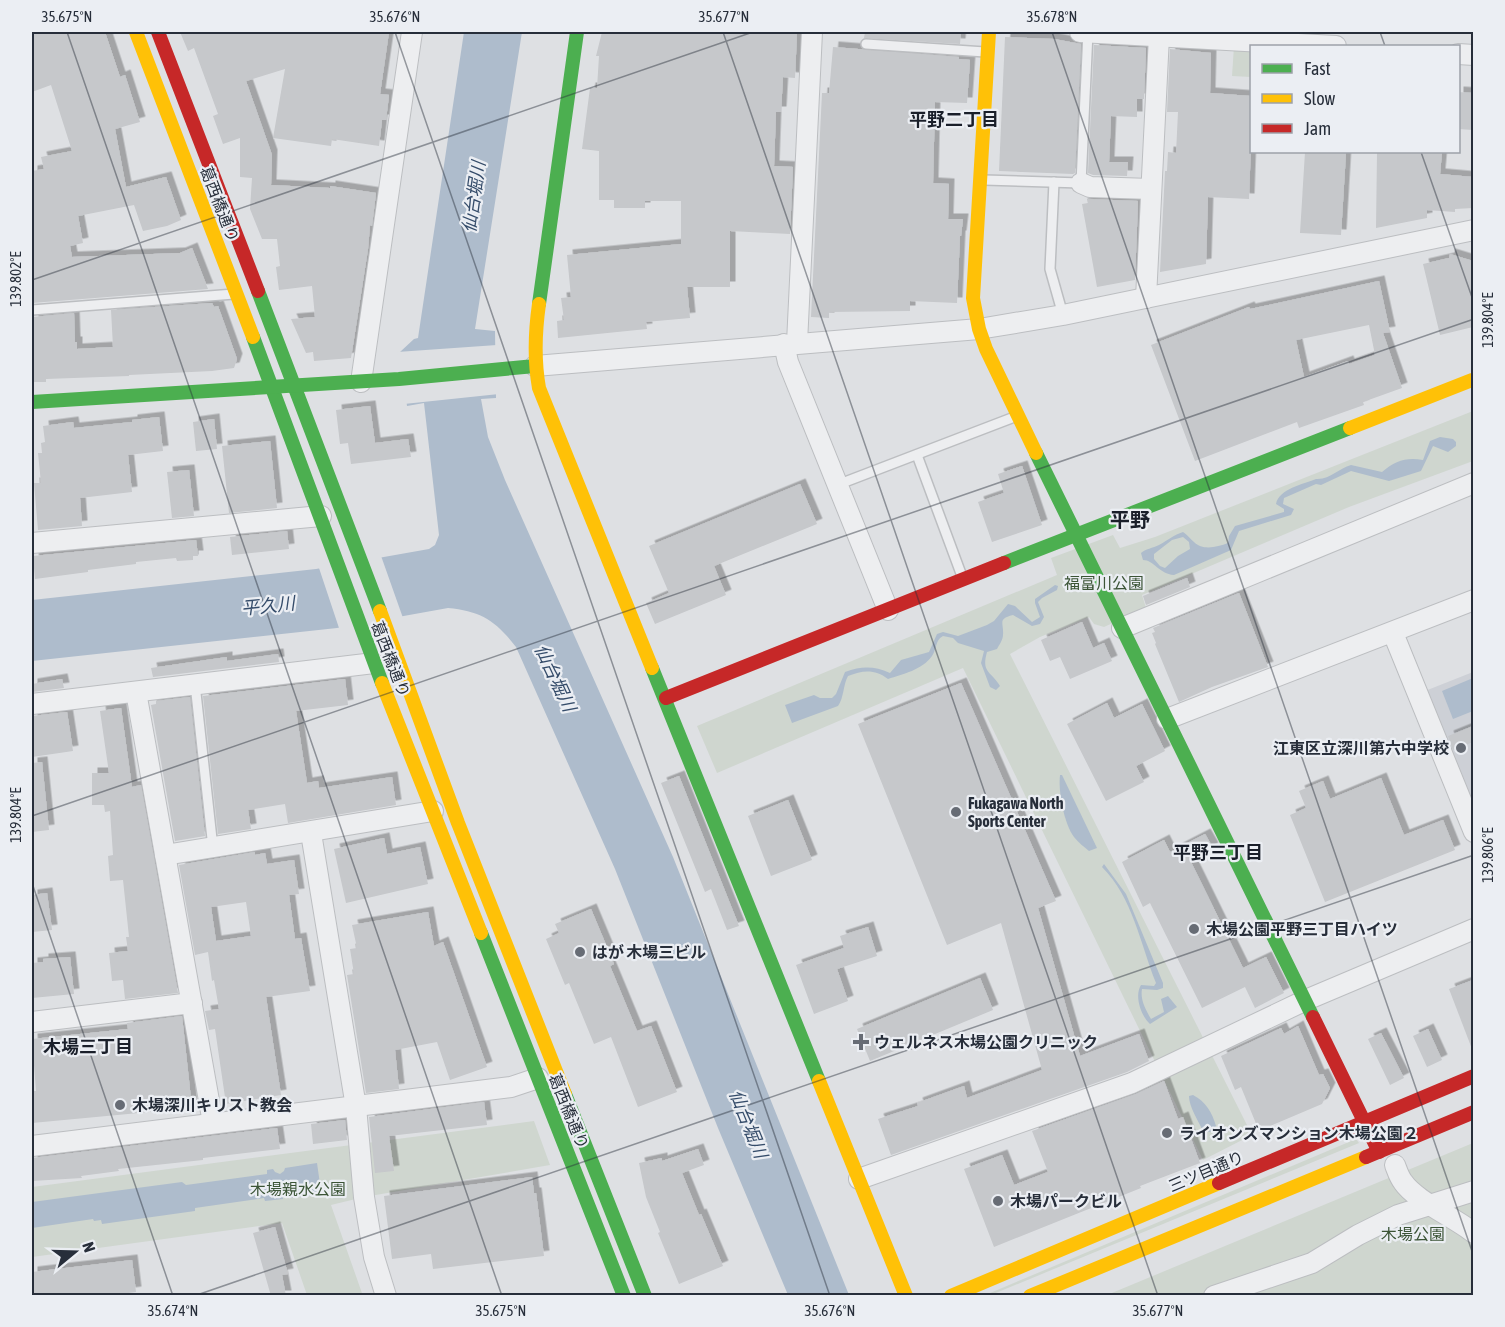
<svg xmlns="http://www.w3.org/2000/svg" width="1505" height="1327" viewBox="0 0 1505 1327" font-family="'Asap Condensed','Noto Sans JP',sans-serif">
<defs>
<filter id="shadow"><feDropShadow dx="5.5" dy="-5.5" stdDeviation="0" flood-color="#0004"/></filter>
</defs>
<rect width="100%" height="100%" fill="#dee0e3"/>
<polygon fill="#cdd0d6" points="1473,672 1473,805 1425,691"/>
<g fill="#cfd6cf">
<polygon points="1234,46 1251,47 1251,77 1232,76"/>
<polygon points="1473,411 1473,461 1349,507 1142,595 1146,608 1104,627 1094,624 1089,617 1040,637 1010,654 1252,1135 1203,1160 963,668 717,773 697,726 1057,575 1051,558 1113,535 1120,548 1155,537"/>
<polygon points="534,1121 550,1165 364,1197 331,1205 363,1296 307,1295 282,1223 32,1257 32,1187"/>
<polygon points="1356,1139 1359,1143 991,1295 983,1296"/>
<polygon points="1473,1143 1473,1295 1107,1295"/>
</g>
<g fill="#aebccc" fill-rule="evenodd">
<path d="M464,32H522L475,329L495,331L496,398L481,399L488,437L505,480L673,857L849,1295H788L718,1128L615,869L516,647C496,621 481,611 448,608L337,628L32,661V600L316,569L429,549L435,545L439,535L424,403L407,406L400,352L414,339L418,338Z"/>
<path d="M1440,437L1453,439L1456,442V446L1448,452L1433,446L1421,471L1389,481L1351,471L1321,485L1316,484L1284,498L1283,504L1294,509L1291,515L1239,531L1231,550L1174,575C1159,574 1154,560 1143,560L1141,553C1145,549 1153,548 1159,545C1168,540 1174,535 1183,532C1188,535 1190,539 1194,542C1203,551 1217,547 1228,543L1229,536L1235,526L1284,512V509L1276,504C1279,489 1303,484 1316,479C1330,480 1339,468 1351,465L1382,472C1395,461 1406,457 1423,460L1430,441ZM1183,537L1189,542L1190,549L1178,556L1165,568L1160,566L1154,559V554L1172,540Z"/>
<path d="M1055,585L1058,586L1057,590L1042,598L1038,602L1044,617L1040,624L1032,626L1013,615C997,619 1004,623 1003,635C1003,640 999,645 997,649L987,652C981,673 991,671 1000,686L996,690L990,687L981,663L984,651L958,643L953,638L943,636C935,640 937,649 932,656C922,670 903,674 888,679C875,669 863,670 848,676C843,685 844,698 838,706L792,723L785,705L814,695L820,698H832L836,694L845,672C862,666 874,666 890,673L901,660L929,652L937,634L943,632L958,636L987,625L994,621L1008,604L1015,606L1032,622L1040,617L1035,603V599Z"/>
<polygon points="1473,678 1473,711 1453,719 1442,691"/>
<path d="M1060,775H1062L1097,848L1089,851C1084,847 1078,842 1074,837C1064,824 1058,791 1060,775Z"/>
<path d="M1104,864L1126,894L1163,983V988L1157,990L1142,989C1140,1000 1146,1010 1151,1019L1164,1012L1161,999L1168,996L1177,1007L1150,1024C1141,1016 1134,996 1141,985L1154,986L1156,983C1140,943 1133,898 1102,867Z"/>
<path d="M1193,1095C1206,1102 1212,1112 1216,1126L1211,1132L1203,1131C1198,1120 1189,1107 1189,1096Z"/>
<polygon points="317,1163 321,1191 314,1192 314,1195 289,1198 289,1194 283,1195 283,1199 265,1201 264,1198 195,1208 195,1211 102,1224 101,1220 94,1221 93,1219 32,1228 32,1202 182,1182 186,1185 267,1174 267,1170 273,1169 275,1172 280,1174 284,1171 285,1168"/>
</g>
<g fill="#dee0e3">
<polygon points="497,345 499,394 404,404 397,352"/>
<polygon points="380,553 403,618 340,631 318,565"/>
</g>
<g fill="#c6c8cb" fill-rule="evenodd" filter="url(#shadow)">
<polygon points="32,32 105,32 120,77 125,75 140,122 115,129 126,187 166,177 181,220 167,226 143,231 134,205 78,216 83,243 70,246 72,257 180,253 192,248 208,289 32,303 32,171 44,169 41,157 72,151 51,85 32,92"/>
<polygon points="180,32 389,32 380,94 389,95 386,120 382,120 379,146 332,139 331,146 273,138 285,69 246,81 272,155 271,185 330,188 330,186 376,193 372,226 370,225 368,249 351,358 314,361 313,352 306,353 291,319 315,317 312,286 279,290 276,267 280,266 277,239 262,239 250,209 252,178 240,177 240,138 223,144 213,116 218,114 194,48 188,51"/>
<polygon points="602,32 682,33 683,32 797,32 795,78 783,77 781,112 776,112 774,166 793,167 790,234 730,231 730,287 687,287 690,318 646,322 647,329 558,338 557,321 564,320 561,298 571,297 567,255 681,244 681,201 645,201 645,208 614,208 614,200 599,200 599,151 582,149 590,88 597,88 599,56 596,56"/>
<polygon points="865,32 961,32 960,44 864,38"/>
<polygon points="1005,37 1054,39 1081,44 1075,173 1073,174 999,171"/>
<polygon points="1094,45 1146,48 1144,99 1137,99 1137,117 1111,116 1109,162 1128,162 1127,176 1093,175 1088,173"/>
<polygon points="833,47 959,57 959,59 970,60 967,103 935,102 933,183 949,184 948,219 963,219 961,236 960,236 957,303 910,301 910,311 829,312 829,318 811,317 822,93 829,93"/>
<polygon points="1170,49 1211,53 1210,93 1251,96 1251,143 1249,199 1208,197 1206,264 1160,272 1165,171 1167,171 1168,152 1176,153 1178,112 1167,112"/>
<polygon points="1458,92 1473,93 1473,130 1458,129"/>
<polygon points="1305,152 1346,152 1341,235 1300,233"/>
<polygon points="1377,152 1442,152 1440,174 1473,177 1473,208 1455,209 1455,212 1427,210 1427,218 1376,228"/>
<polygon points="1088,199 1138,201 1135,280 1097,287 1082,204 1088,203"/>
<polygon points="1450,254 1473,261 1473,327 1440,335 1423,264 1449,258"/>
<path d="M1379,281L1390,332L1383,333L1402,388L1363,402L1364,405L1299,428L1297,422L1195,461L1151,345L1249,307L1250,309ZM1369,325L1375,355L1349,364L1348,361L1304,377L1296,340Z"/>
<polygon points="212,303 214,307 218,306 237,359 234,368 212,371 129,375 129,376 46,379 46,382 32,382 33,317 74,313 75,342 77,342 77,349 113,347 111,310"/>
<polygon points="370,406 375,443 408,439 411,457 351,464 348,443 340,444 336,410"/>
<polygon points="159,417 163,451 128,455 132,492 80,498 82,526 38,530 34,483 41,483 38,453 42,453 41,443 45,442 43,426 73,422 74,428 132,422 132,420"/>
<polygon points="214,419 217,449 196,451 193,422"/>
<polygon points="270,441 277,508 229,513 222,446"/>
<polygon points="1022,466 1042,525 992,542 978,502 1004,493 998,474"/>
<polygon points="189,470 194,516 172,518 167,472"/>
<polygon points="800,484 817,524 714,566 726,595 655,624 646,603 669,593 649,546"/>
<polygon points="287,531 289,549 232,555 230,537"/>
<polygon points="196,540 198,556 193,556 193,560 177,561 176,558 136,562 136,564 88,570 88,572 35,579 33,556"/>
<polygon points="1187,578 1190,587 1146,605 1143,596"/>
<polygon points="1239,593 1268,667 1212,687 1179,702 1155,644 1156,643 1152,633 1155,632 1153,628"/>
<polygon points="1082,622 1093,648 1104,643 1112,661 1070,679 1060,657 1050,661 1041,640"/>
<polygon points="278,654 279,662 153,677 151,668 227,657 227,661"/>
<polygon points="62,679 64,688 32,692 32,684"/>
<polygon points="345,679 348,705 296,711 307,783 318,781 319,788 392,777 396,805 288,823 285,804 248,810 251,829 218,834 203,696"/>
<polygon points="961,683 1056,901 1038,908 1080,1056 1139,1034 1149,1061 1127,1072 891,1155 878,1119 918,1106 917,1103 964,1086 967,1098 1042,1070 1001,923 947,945 858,724"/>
<polygon points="190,697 205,836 175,841 151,705 156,704 156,701"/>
<polygon points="1107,703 1114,718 1142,704 1165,751 1136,766 1144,782 1106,801 1067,724"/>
<polygon points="121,708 132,787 141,785 178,993 125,999 123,980 112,981 109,953 128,951 126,937 129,937 123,880 110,881 108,856 113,855 110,811 105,812 104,805 92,805 92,773 109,773 100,711"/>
<polygon points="67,712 73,751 32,757 32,716"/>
<polygon points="1473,726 1473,742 1453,750 1448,736"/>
<polygon points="42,762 49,830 32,832 32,763"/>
<polygon points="679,776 739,926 727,930 711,889 705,892 661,783"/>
<polygon points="1381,778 1404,835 1443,820 1455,850 1325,902 1290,815 1306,808 1299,791 1323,781 1330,799"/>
<polygon points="788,800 812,860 771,876 748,816"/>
<polygon points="1205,834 1213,848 1190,860 1243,968 1266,957 1284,993 1255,1008 1245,987 1202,1008 1150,903 1143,907 1122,862 1164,840 1170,852"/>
<polygon points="384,838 387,854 420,847 428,884 346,903 334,849"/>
<path d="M255,852V855L265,853L267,864L294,860L299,894L289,895L295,939L301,938L310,991L266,997L281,1095L226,1104L215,1029L209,1030L205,1011L219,1009L214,980L212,981L208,952L195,955L179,865ZM246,902L251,936L216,941L211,907Z"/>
<polygon points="47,893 52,930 32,932 32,895"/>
<polygon points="591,909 614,964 610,966 637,1031 651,1026 677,1092 638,1107 611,1037 594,1044 569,983 565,985 546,939 559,933 555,924"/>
<polygon points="428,912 434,946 443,942 487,1067 450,1080 437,1042 395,1050 399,1089 366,1093 347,975 354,974 350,949 357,948 352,925"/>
<polygon points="868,927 877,956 837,969 848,1001 814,1014 796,965 844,948 840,936"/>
<polygon points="70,957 74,994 32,998 32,963 43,962 43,959"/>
<polygon points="980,978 993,1010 870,1061 857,1029"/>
<polygon points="1473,980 1473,1049 1472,1049 1449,989"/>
<polygon points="182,1016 192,1108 32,1123 32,1091 36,1091 32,1039 128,1029 127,1023"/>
<polygon points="1298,1026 1319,1075 1323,1074 1330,1088 1322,1104 1263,1129 1260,1125 1257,1126 1241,1087 1235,1090 1221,1056 1281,1028 1284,1034"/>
<polygon points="1428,1029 1442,1060 1427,1067 1413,1036"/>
<polygon points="1381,1033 1404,1078 1390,1085 1368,1039"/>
<polygon points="1164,1081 1178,1119 1183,1117 1200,1163 1140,1186 1141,1188 994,1247 964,1169 1002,1155 1014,1185 1048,1172 1032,1131 1136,1094"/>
<polygon points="484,1102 487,1125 389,1136 394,1171 375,1173 369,1117"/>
<polygon points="345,1120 347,1140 313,1144 311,1124"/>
<polygon points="277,1128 280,1149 203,1158 203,1160 118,1169 119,1171 81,1176 82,1178 32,1181 32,1158"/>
<polygon points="698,1149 704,1165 682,1173 699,1215 701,1214 723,1266 679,1284 658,1233 660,1232 646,1197 639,1163 662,1158 662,1161"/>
<polygon points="532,1177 534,1193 536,1193 544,1256 433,1269 431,1254 392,1259 384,1196"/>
<polygon points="275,1227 288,1274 282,1275 286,1296 271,1296 253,1233"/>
<polygon points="132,1260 136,1292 106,1296 32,1296 32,1272"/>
</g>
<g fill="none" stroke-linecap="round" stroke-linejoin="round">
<g stroke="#bcbec1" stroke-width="12">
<g id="lane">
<polyline points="866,44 985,52"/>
<polyline points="984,180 1081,183 1088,32"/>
<polyline points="1054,182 1050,269 1063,315"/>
<polyline points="32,310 234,294"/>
<polyline points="917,455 963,579"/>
<polyline points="837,485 1017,416"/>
<polyline points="195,684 213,848"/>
</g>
</g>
<g stroke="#bcbec1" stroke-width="22">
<g id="street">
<polyline points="1080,32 1336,46"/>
<polyline points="1458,54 1474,55"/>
<polyline points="1081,183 1090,187 1151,189"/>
<polyline points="1146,298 1159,36"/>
<polyline points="797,343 812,32"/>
<polyline points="784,344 788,362 888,610"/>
<polyline points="535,366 979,329 1063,315 1474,230"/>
<polyline points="361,382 412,32"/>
<polyline points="32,543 321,516"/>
<polyline points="1122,628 1474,483"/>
<polyline points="1393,633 1474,832"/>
<polyline points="136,692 213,1123"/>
<polyline points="32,704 374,663"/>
<polyline points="1167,719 1474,600"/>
<polyline points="311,833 356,1107 364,1197 374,1257 386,1296"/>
<polyline points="165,855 433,811"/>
<polyline points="32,1022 192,1003"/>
<polyline points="32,1146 511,1087 538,1078"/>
<path d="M1395,1165C1397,1170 1399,1177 1403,1182C1416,1201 1454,1217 1474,1233"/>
<polyline points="859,1179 1132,1083 1306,1000 1474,929"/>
<polyline points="1214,1296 1312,1263 1358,1235 1398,1215 1474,1191"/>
</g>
</g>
<use href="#lane" stroke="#edeef0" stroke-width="9"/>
<use href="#street" stroke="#edeef0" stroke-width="20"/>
<g stroke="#4caf50" stroke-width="14">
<polyline points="258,291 380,611"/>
<polyline points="539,304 577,32"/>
<polyline points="253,337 382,683"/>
<polyline points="32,402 399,379 535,366"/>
<polyline points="1036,453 1313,1017"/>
<polyline points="1004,563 1350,428"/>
<polyline points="652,668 819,1081"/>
<polyline points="481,933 624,1296"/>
<polyline points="565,1094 645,1296"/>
</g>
<g stroke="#ffc107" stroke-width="14">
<polyline points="136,32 253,337"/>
<polyline points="989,32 973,298 979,329 986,349 1036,453"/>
<path d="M539,304C535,332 534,360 539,388L652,668"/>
<polyline points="1350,428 1472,380"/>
<polyline points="380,611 458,823 565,1094"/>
<polyline points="382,683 481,933"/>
<polyline points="819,1081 906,1296"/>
<polyline points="951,1296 1219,1183"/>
<polyline points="1030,1296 1366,1157"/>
</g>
<g stroke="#c62828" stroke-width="14">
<polyline points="158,32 258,291"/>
<polyline points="666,698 1004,563"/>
<polyline points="1313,1017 1379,1152"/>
<polyline points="1366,1157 1474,1112"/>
<polyline points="1219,1183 1474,1076"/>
</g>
</g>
<path fill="none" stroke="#272e3a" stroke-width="1.5" stroke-opacity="0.45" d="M67,32L502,1296M395,32L830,1296M723,32L1158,1296M1052,32L1474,1257M1380,32L1385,46M1421,152L1474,303M32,280L753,32M32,816L1474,319M32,883L173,1296M194,1296L1474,855"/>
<g fill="#676c75" stroke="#ebeef3" stroke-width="2">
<circle cx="1461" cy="748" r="6"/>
<circle cx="956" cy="812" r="6"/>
<circle cx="1194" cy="929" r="6"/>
<circle cx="580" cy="952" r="6"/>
<path d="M858 1033h6v6h6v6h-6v6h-6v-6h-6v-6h6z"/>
<circle cx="120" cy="1105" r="6"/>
<circle cx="1167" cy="1133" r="6"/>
<circle cx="998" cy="1201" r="6"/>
</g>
<g text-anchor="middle" stroke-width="4.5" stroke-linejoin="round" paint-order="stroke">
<g font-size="16" fill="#272e3a" stroke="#ebeef3">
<text transform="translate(220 204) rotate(69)" y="6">葛西橋通り</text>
<text transform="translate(391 659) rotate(69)" y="6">葛西橋通り</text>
<text transform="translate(569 1111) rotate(68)" y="6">葛西橋通り</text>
<text transform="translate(1206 1171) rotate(-23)" y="6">三ツ目通り</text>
</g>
<g font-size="16" fill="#3b5436" stroke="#ebeef3">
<text x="1104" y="589">福富川公園</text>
<text x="298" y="1195">木場親水公園</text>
<text x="1413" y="1240">木場公園</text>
</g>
<g font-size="16" font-weight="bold" fill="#272e3a" stroke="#ebeef3" text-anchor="start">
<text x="1449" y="754" text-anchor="end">江東区立深川第六中学校</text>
<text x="968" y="809">Fukagawa North<tspan x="968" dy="18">Sports Center</tspan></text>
<text x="1206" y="935">木場公園平野三丁目ハイツ</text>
<text x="592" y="958">はが 木場三ビル</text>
<text x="874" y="1048">ウェルネス木場公園クリニック</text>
<text x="132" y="1111">木場深川キリスト教会</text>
<text x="1179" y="1139">ライオンズマンション木場公園２</text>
<text x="1010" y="1207">木場パークビル</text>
</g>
<g font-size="18" font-weight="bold" fill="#1a1f2a" stroke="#ebeef3">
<text x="954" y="126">平野二丁目</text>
<text x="1218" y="859">平野三丁目</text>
<text x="88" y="1053">木場三丁目</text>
</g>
<g font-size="18" font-style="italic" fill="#354c6a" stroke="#ebeef3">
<text transform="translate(474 197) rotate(-82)" y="6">仙台堀川</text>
<text transform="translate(268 606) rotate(-6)" y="6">平久川</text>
<text transform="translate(555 678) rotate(65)" y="6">仙台堀川</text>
<text transform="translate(748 1124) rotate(68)" y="6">仙台堀川</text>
</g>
<g font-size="20" font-weight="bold" fill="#1a1f2a" stroke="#ebeef3">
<text x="1130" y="527">平野</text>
</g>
</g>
<rect width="1505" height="1327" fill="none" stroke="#ebeef3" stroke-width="66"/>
<rect x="1250" y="45" width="210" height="108" fill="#ebeef3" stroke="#9da1a9" stroke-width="1.5"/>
<rect x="1262" y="64" width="30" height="9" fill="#4caf50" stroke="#9da1a9" stroke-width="1.5"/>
<text x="1304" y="75" font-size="18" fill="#272e3a">Fast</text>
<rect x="1262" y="94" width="30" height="9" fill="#ffc107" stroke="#9da1a9" stroke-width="1.5"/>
<text x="1304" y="105" font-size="18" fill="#272e3a">Slow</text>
<rect x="1262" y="124" width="30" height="9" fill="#c62828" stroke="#9da1a9" stroke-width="1.5"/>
<text x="1304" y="135" font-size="18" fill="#272e3a">Jam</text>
<g transform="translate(75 1252) rotate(71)" stroke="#ebeef3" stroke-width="4.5" paint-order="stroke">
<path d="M0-4.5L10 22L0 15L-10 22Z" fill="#272e3a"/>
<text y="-9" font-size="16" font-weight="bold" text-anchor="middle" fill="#272e3a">N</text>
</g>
<rect x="33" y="33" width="1439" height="1261" fill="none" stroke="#272e3a" stroke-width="2"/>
<g font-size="15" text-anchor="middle" fill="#272e3a">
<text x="67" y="22">35.675°N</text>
<text x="395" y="22">35.676°N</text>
<text x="724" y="22">35.677°N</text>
<text x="1052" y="22">35.678°N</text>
<text transform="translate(16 279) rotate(-90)" y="5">139.802°E</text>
<text transform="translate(1488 320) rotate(-90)" y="5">139.804°E</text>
<text transform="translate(16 815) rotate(-90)" y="5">139.804°E</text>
<text transform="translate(1488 855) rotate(-90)" y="5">139.806°E</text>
<text x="173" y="1316">35.674°N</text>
<text x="501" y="1316">35.675°N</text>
<text x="830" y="1316">35.676°N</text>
<text x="1158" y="1316">35.677°N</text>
</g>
</svg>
